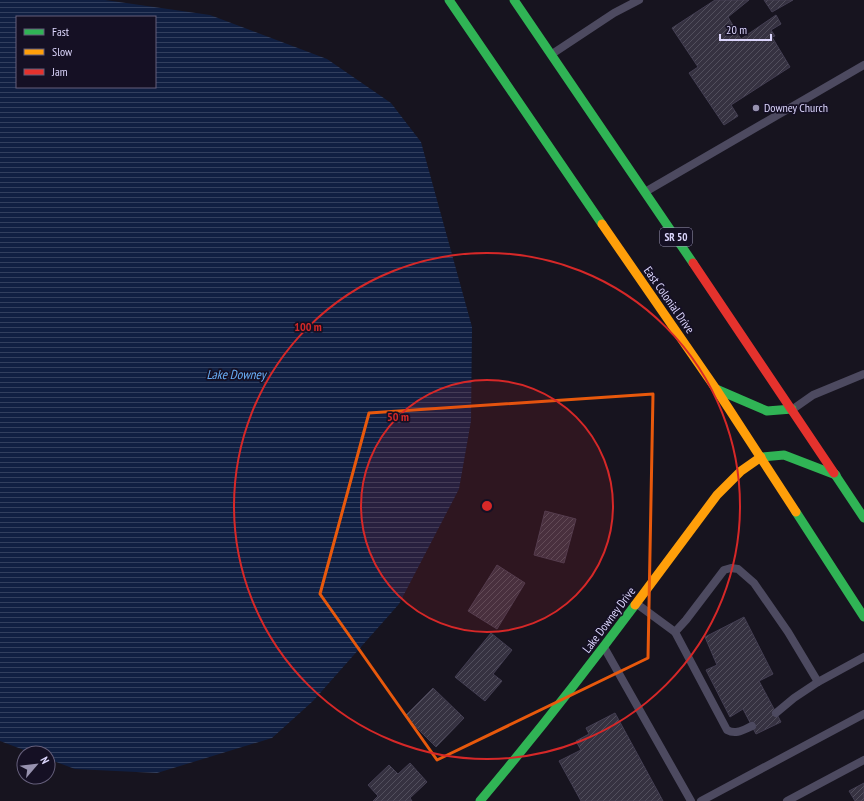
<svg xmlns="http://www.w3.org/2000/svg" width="864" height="801" viewBox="0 0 864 801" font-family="'PT Sans Narrow',sans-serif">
<defs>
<pattern id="water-rules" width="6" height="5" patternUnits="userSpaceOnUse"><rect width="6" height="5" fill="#101f42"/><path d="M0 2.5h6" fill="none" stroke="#323f5e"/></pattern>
<pattern id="building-hatch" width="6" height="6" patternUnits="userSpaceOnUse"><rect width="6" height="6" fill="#363241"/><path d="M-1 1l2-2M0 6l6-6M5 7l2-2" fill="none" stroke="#524f5d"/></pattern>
</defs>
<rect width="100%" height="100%" fill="#17141f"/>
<path fill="url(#water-rules)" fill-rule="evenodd" d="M0,0H105L210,15L327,59L391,103L421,142L472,327L471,421L459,489L399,604L313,701L272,738L157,773L75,769L48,759V753H32L0,741ZM17,17H155V87H17Z"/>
<g fill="url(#building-hatch)" stroke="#443f53">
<polygon points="715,0 749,0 728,17 741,39 776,15 781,24 771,30 775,36 772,37 790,67 731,105 738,116 724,125 689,73 698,67 672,28"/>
<polygon points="764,0 793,0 772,12"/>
<polygon points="545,511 576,519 564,563 534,555"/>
<polygon points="497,565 525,583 497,629 468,611"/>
<polygon points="744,617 773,674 759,681 781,722 756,734 743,709 730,717 706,670 717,665 705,637"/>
<polygon points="491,633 512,650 493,674 502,681 485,701 455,677"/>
<polygon points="433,688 464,718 436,747 405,716"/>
<polygon points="615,713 663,801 581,801 559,761 581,750 576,741 589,734 586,728"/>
<polygon points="410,763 427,782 410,798 412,801 373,801 378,796 368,785 389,765 398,774"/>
<polygon points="864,783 864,801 855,801 849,791"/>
</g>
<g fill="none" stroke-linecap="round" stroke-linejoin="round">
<g stroke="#4d4a60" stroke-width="8">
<polyline points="552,54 614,13 639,0"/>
<polyline points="645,192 864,65"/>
<polyline points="793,409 813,395 864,374"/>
<polyline points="637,604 675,632 686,620 724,570 731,568 738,569 754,583 788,632 818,682 864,657"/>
<path d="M675,632L727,730C736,735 743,730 752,726"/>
<polyline points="605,649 691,801"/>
<polyline points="776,713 794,698 818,682"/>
<polyline points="701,801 864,714"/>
<polyline points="787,801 864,760"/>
</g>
<g stroke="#30b455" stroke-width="9">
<polyline points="449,0 602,224"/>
<polyline points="514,0 693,263"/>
<polyline points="716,389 767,411 792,409"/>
<polyline points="761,457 784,455 836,475"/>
<polyline points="834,473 864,518"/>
<polyline points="796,512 864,617"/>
<path d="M480,801C534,737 585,672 635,605"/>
</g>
<g stroke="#ff9f0a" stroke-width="9">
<polyline points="602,224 716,389 796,512"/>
<polyline points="635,605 717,495 741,471 761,457"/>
</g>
<polyline stroke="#e5322d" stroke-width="9" points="693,263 834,473"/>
</g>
<path fill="none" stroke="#e8590c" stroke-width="3" stroke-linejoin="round" d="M653,394L648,658L437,760L320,594L369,413Z"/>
<circle cx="487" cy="506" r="126" fill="#d62828" fill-opacity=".12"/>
<g fill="none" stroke="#d62828" stroke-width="2">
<circle cx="487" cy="506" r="126"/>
<circle cx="487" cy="506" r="253"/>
</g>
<circle fill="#9792af" stroke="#151024" stroke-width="1.5" cx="756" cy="108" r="4"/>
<g text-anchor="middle" stroke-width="3.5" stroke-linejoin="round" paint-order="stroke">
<rect fill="#151024" stroke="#a09bbc" stroke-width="1" x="660" y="228" width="32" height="18" rx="3"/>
<g font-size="11" font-weight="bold" fill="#dcd6fd">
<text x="676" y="241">SR 50</text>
</g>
<g font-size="12" fill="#dcd6fd" stroke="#151024" text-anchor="start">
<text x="764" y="112">Downey Church</text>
</g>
<g font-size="12" fill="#dcd6fd" stroke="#151024">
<text transform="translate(669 300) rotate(55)" y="4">East Colonial Drive</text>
<text transform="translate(609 620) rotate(-53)" y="4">Lake Downey Drive</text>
</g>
<g font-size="13" font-style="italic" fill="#69aef7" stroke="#151024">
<text x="236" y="379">Lake Downey</text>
</g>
</g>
<circle cx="487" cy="506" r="6" fill="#d62828" stroke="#151024" stroke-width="2"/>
<g font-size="12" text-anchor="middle" font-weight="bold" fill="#d62828" stroke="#151024" stroke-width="3.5" stroke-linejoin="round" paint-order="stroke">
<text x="308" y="331">100 m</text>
<text x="398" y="421">50 m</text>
</g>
<rect x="16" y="16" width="140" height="72" fill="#151024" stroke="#655f7b"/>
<rect x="24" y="29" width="20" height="6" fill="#30b455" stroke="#655f7b"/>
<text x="52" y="36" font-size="12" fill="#dcd6fd">Fast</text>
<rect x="24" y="49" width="20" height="6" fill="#ff9f0a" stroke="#655f7b"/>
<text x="52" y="56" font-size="12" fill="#dcd6fd">Slow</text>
<rect x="24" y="69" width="20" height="6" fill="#e5322d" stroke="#655f7b"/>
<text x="52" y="76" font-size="12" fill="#dcd6fd">Jam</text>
<g transform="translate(36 765) rotate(62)"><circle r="19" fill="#151024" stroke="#655f7b"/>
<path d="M0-3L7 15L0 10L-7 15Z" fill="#9792af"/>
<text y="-6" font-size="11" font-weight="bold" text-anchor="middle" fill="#dcd6fd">N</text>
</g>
<path d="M720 34v6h51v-6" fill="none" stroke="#dcd6fd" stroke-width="2"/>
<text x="726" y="34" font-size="12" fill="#dcd6fd" stroke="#151024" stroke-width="3" paint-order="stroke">20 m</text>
</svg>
